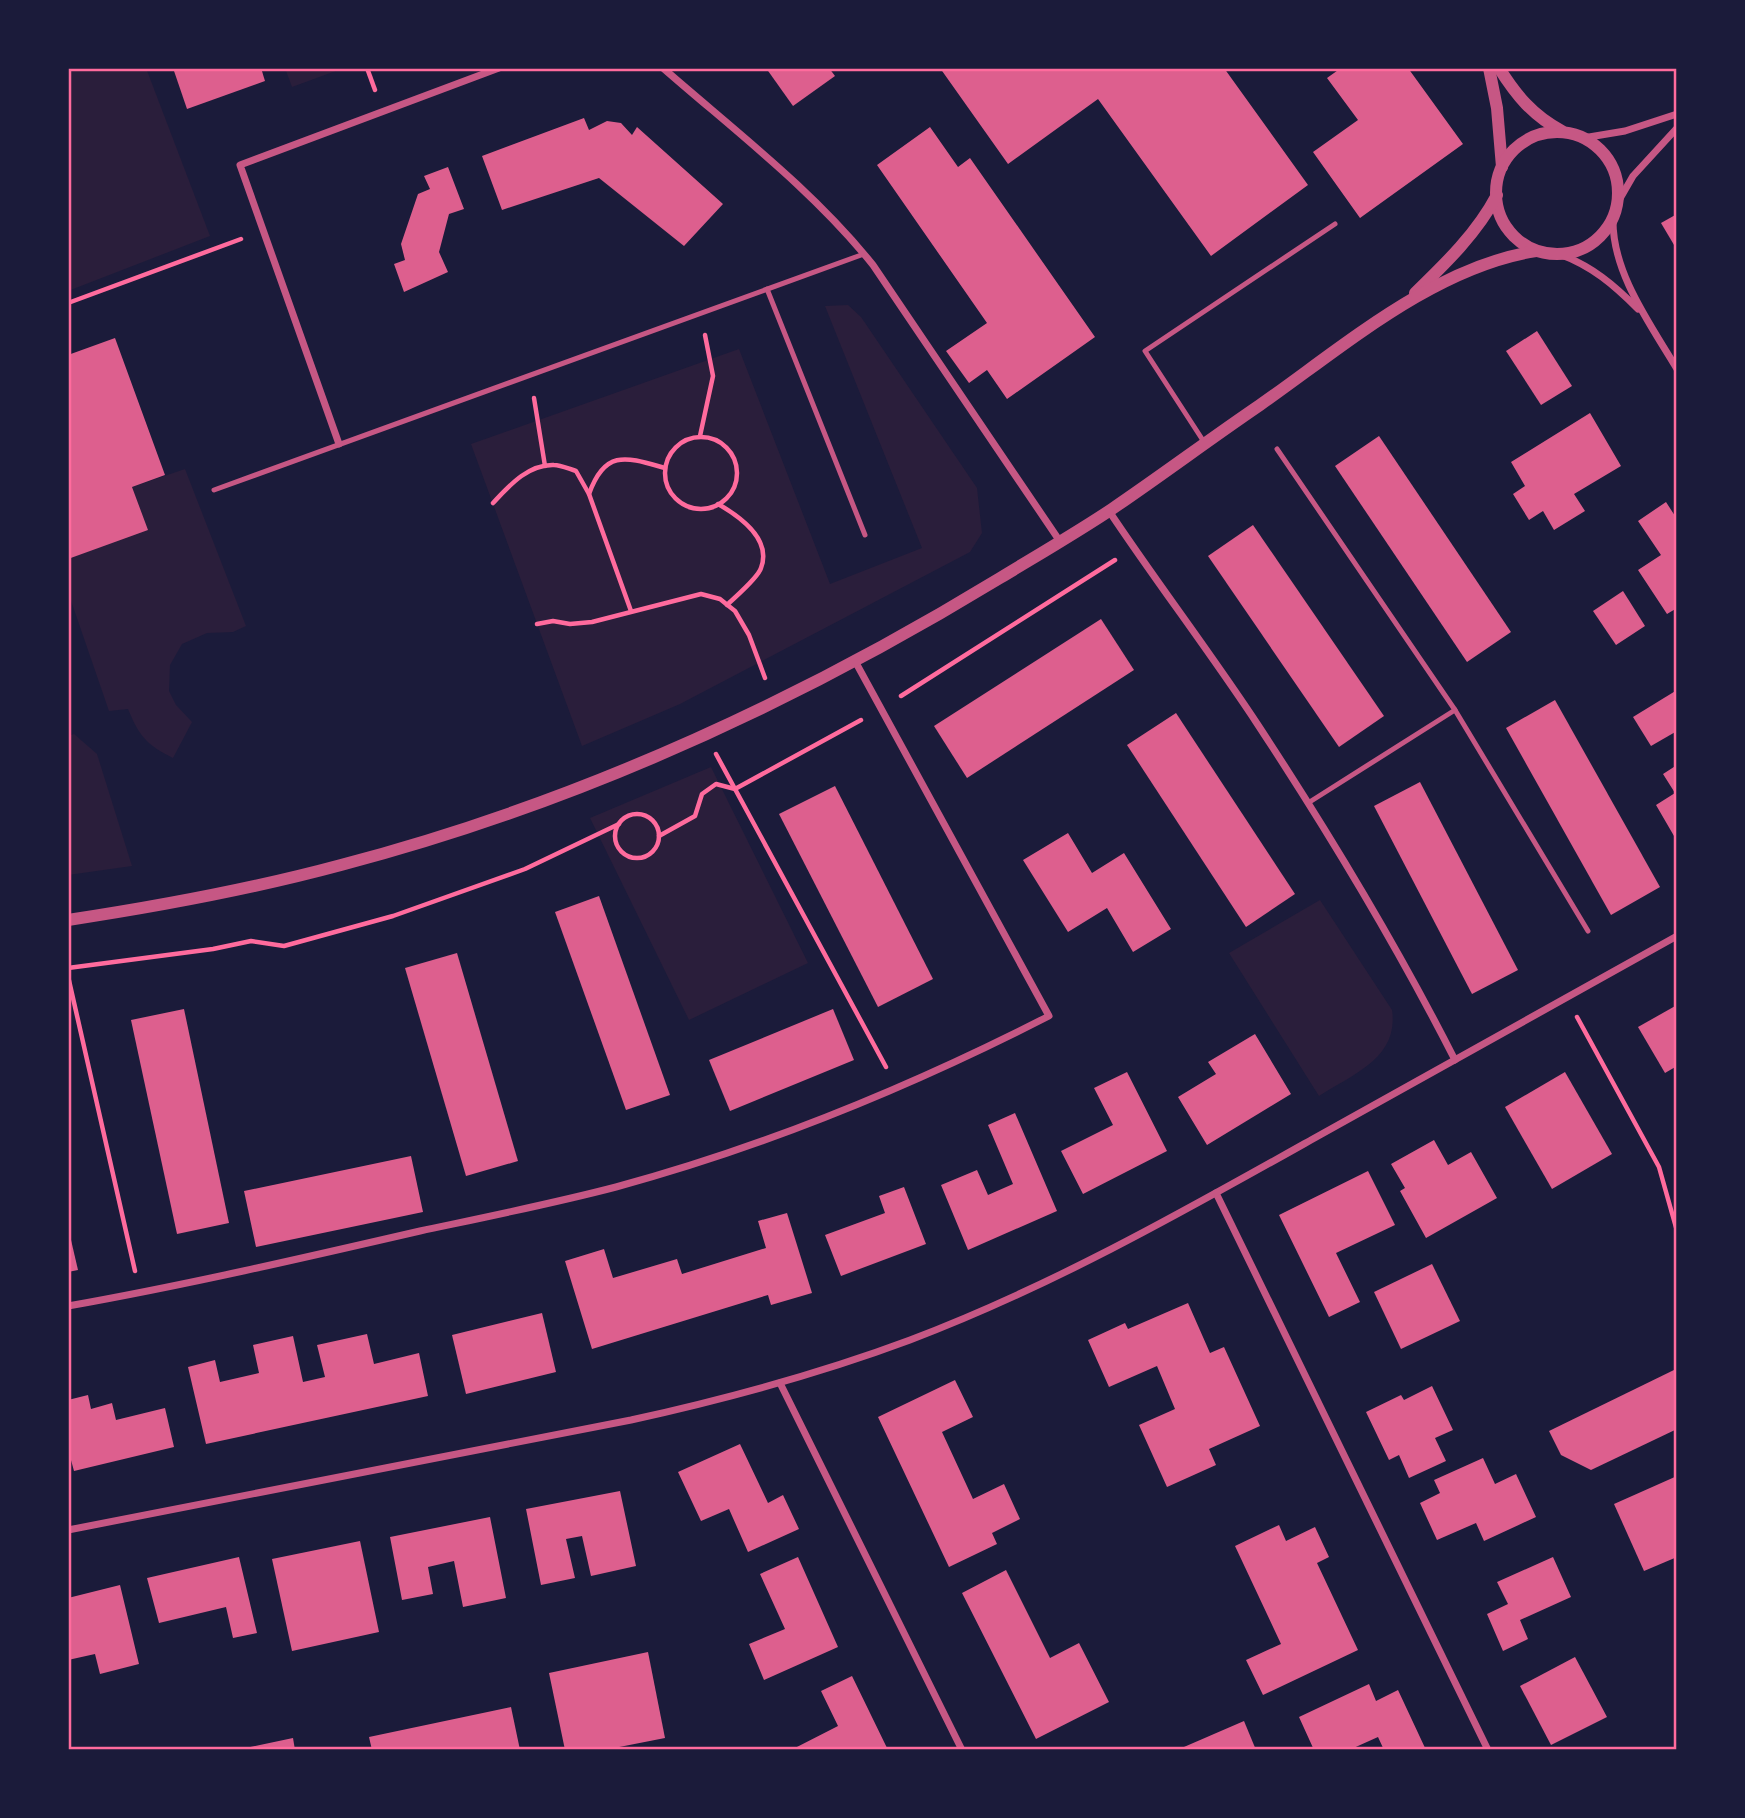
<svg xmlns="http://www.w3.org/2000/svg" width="1745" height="1818" viewBox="0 0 1745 1818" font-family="'Exo 2',sans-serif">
<rect width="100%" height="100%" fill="#1b1b3a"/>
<g fill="#2a1e3b">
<polygon points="68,68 146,68 210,236 68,291"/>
<polygon points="285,68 344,68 292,87"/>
<polygon points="848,305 861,317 977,488 982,533 970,552 680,704 582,746 471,444 739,349 830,584 922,548 825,306"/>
<path d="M185,469L246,626L233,632L207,633L182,644L170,665L169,691L176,705L192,722L173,758C147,745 139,736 128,709L109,711L68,592V559L147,529L132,487Z"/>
<polygon points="74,734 97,754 132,866 68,875 68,736"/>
<polygon points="711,767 808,963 689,1020 590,818"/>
<path d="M1320,900L1392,1010C1399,1058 1353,1074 1319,1096L1229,953Z"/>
</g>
<g fill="#dd5f8e">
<polygon points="173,68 261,68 265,81 187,109"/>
<polygon points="766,68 829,68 835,76 793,106"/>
<polygon points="940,68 1224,68 1308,185 1211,256 1098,99 1008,164"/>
<polygon points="1341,68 1408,68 1463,144 1360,218 1313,152 1358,120 1327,78"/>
<polygon points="584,118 589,130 607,121 621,123 632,135 637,127 723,204 684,246 599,178 502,210 482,156"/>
<polygon points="930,127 958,167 970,158 1095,337 1007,399 987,370 969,383 946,351 987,323 877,165"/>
<polygon points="448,167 464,209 449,214 439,252 448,272 404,292 394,264 405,260 401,244 418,194 430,189 424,176"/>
<polygon points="1677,214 1677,250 1661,223"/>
<polygon points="1537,331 1572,386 1541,405 1506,351"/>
<polygon points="115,338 165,475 132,487 148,530 68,559 68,355"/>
<polygon points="1590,413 1621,466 1574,494 1585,511 1554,530 1543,511 1529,520 1513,494 1525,486 1511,462"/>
<polygon points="1379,436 1511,632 1467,662 1335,466"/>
<polygon points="1666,502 1677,519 1677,608 1667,614 1638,570 1661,555 1638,521"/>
<polygon points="1253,525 1384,716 1339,747 1208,556"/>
<polygon points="1623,591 1645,626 1616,645 1593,611"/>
<polygon points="1101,619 1134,670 967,778 934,726"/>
<polygon points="1677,690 1677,731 1651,746 1633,717"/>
<polygon points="1555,700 1660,887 1611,915 1506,728"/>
<polygon points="1176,713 1295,894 1246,927 1127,745"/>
<polygon points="1677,765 1677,834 1674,836 1656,805 1675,793 1663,774"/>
<polygon points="1420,782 1518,970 1472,994 1374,806"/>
<polygon points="835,786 933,979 878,1007 779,814"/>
<polygon points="1068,833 1092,873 1124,853 1171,929 1133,952 1107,908 1068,932 1023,860"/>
<polygon points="599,896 670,1095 626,1110 555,912"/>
<polygon points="457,953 518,1161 466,1176 405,968"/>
<polygon points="1677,1005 1677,1066 1665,1073 1638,1027"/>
<polygon points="184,1009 229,1223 177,1234 131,1020"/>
<polygon points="833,1009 854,1060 730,1111 709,1060"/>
<polygon points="1255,1034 1291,1094 1207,1145 1178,1097 1216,1074 1208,1062"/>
<polygon points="1127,1072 1167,1151 1083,1194 1061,1151 1113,1125 1094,1088"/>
<polygon points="1565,1072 1612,1154 1552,1189 1505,1107"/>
<polygon points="1015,1113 1057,1211 968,1250 941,1185 977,1170 988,1195 1013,1184 988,1125"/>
<polygon points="1434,1140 1448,1165 1471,1152 1497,1198 1426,1238 1400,1191 1405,1188 1391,1164"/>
<polygon points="411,1156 423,1212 256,1247 244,1191"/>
<polygon points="1368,1171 1395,1225 1336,1253 1360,1302 1329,1317 1279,1215"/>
<polygon points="904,1187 926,1244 841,1276 825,1235 885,1213 879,1196"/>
<polygon points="787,1213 812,1293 771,1305 768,1295 592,1349 565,1261 604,1249 613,1278 677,1259 682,1274 766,1248 758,1221"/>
<polygon points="68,1227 78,1270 68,1272"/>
<polygon points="1432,1264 1460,1321 1401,1349 1374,1292"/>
<polygon points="1188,1303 1210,1353 1224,1347 1260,1426 1209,1449 1216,1465 1167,1487 1139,1425 1175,1409 1157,1366 1109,1387 1088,1340 1125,1323 1128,1329"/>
<polygon points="542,1313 556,1372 466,1394 452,1335"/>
<polygon points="367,1334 374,1364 419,1353 428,1396 206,1444 188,1367 215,1360 220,1382 259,1373 253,1345 293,1336 303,1382 325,1377 317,1345"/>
<polygon points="1676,1369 1677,1429 1591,1470 1561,1455 1549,1431"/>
<polygon points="955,1380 973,1417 942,1432 973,1499 1004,1484 1020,1519 992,1533 997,1544 949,1567 878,1417"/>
<polygon points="1432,1386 1453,1430 1435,1438 1446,1461 1409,1478 1399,1455 1389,1460 1366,1412 1401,1395 1404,1400"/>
<polygon points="88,1395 91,1409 112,1403 116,1420 165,1408 174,1447 74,1471 68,1449 68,1400"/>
<polygon points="740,1444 768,1503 783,1495 799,1529 748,1552 729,1509 701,1521 678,1472"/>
<polygon points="1483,1458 1495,1484 1516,1474 1536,1517 1484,1541 1476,1523 1437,1540 1420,1503 1440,1493 1434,1480"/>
<polygon points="1677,1476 1677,1557 1644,1571 1614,1504"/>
<polygon points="620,1491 636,1566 591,1576 582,1536 566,1539 575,1578 541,1585 526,1509"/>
<polygon points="490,1517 506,1598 463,1607 454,1561 428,1567 433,1594 402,1600 390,1537"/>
<polygon points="1279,1525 1286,1541 1315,1527 1329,1557 1317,1563 1358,1650 1263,1695 1246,1660 1281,1644 1235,1546"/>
<polygon points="360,1541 379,1632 292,1651 272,1559"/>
<polygon points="239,1557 257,1633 233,1638 226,1607 159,1623 147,1578"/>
<polygon points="798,1557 838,1647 764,1680 749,1644 785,1629 760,1574"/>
<polygon points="1553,1557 1571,1597 1520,1620 1528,1639 1503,1651 1487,1614 1508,1604 1497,1582"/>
<polygon points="1006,1570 1050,1658 1079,1643 1109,1702 1036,1739 962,1593"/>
<polygon points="120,1585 139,1664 100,1674 95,1654 68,1660 68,1598"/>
<polygon points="648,1652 665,1738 604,1750 565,1750 549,1673"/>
<polygon points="1575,1657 1607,1717 1551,1745 1520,1686"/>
<polygon points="852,1676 888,1750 791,1750 838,1726 821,1691"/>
<polygon points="1369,1684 1376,1701 1398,1690 1426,1750 1384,1750 1378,1737 1349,1750 1314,1750 1299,1717"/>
<polygon points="511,1707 520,1750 372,1750 369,1737"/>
<polygon points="1244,1721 1256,1750 1177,1750"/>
<polygon points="293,1738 295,1750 241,1750 241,1749"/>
</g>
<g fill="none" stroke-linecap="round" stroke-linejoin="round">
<g stroke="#ff6b9d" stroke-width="4.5">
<polyline points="367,68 375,90"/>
<polyline points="68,303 241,239"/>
<polyline points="534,398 545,466"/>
<polyline points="700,436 713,376 705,335"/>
<circle cx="701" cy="473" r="36"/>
<path d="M589,494C605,449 626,457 665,468"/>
<path d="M493,503C509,486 528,464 554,465C561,465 569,469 576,471L589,494L631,611"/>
<path d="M718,504C739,516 772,539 761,568C758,578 735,597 727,605"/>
<polyline points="537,624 553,621 570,624 592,622 701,594 720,599 735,611 749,635 765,678"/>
<polyline points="901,696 1115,560"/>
<polyline points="716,754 886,1067"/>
<circle cx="637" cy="836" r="22"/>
<polyline points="659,836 695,816 702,794 716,784 735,789 861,720"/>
<polyline points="68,968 213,949 251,941 284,946 393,916 525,869 619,824"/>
<polyline points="68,976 135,1271"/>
<polyline points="1577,1017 1659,1167 1677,1231"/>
</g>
<g stroke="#c65784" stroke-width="5">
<polyline points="767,289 865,535"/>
<polyline points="1204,442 1145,351 1335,224"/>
<polyline points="1277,449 1455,710 1588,931"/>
<polyline points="214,490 864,254"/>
<polyline points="1308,803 1455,710"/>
</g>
<g stroke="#c65784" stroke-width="7">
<path d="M663,68C735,131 813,190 873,265L1059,540"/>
<polyline points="1583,138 1625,131 1677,114"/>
<polyline points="1618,202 1633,176 1677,128"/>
<path d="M1613,219C1612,273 1651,325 1677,369"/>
<path d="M1559,254C1592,266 1614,285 1638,309"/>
<polyline points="339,444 240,165 499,68"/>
<path d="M1109,511C1157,583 1210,652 1258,725C1329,833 1396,944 1455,1060"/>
<polyline points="1216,1193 1488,1750"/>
<path d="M68,1306C186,1285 303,1258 420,1231C486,1217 551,1204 616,1187C767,1146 910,1087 1049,1016L855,661"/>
<polyline points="780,1383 962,1750"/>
<path d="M68,1530L631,1420C726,1399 819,1374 910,1340C1050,1287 1181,1213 1311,1140C1433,1072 1555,1004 1677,936"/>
</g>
<g stroke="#c65784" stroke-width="12">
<polyline points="1489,68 1497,108 1502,167"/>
<path d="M1499,68C1516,95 1533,116 1562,131"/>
<circle cx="1557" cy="193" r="61"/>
<path d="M1415,293C1446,263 1477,233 1497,195"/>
<path d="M68,920C160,906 252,889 341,865C574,804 795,703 1000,578C1038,555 1076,533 1112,509C1162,475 1210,439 1260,405C1343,347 1434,267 1536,251"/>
</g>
</g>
<rect width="1745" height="1818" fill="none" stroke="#1b1b3a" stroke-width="140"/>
<rect x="70" y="70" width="1605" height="1678" fill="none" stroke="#ff6b9d" stroke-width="2.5"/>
</svg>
